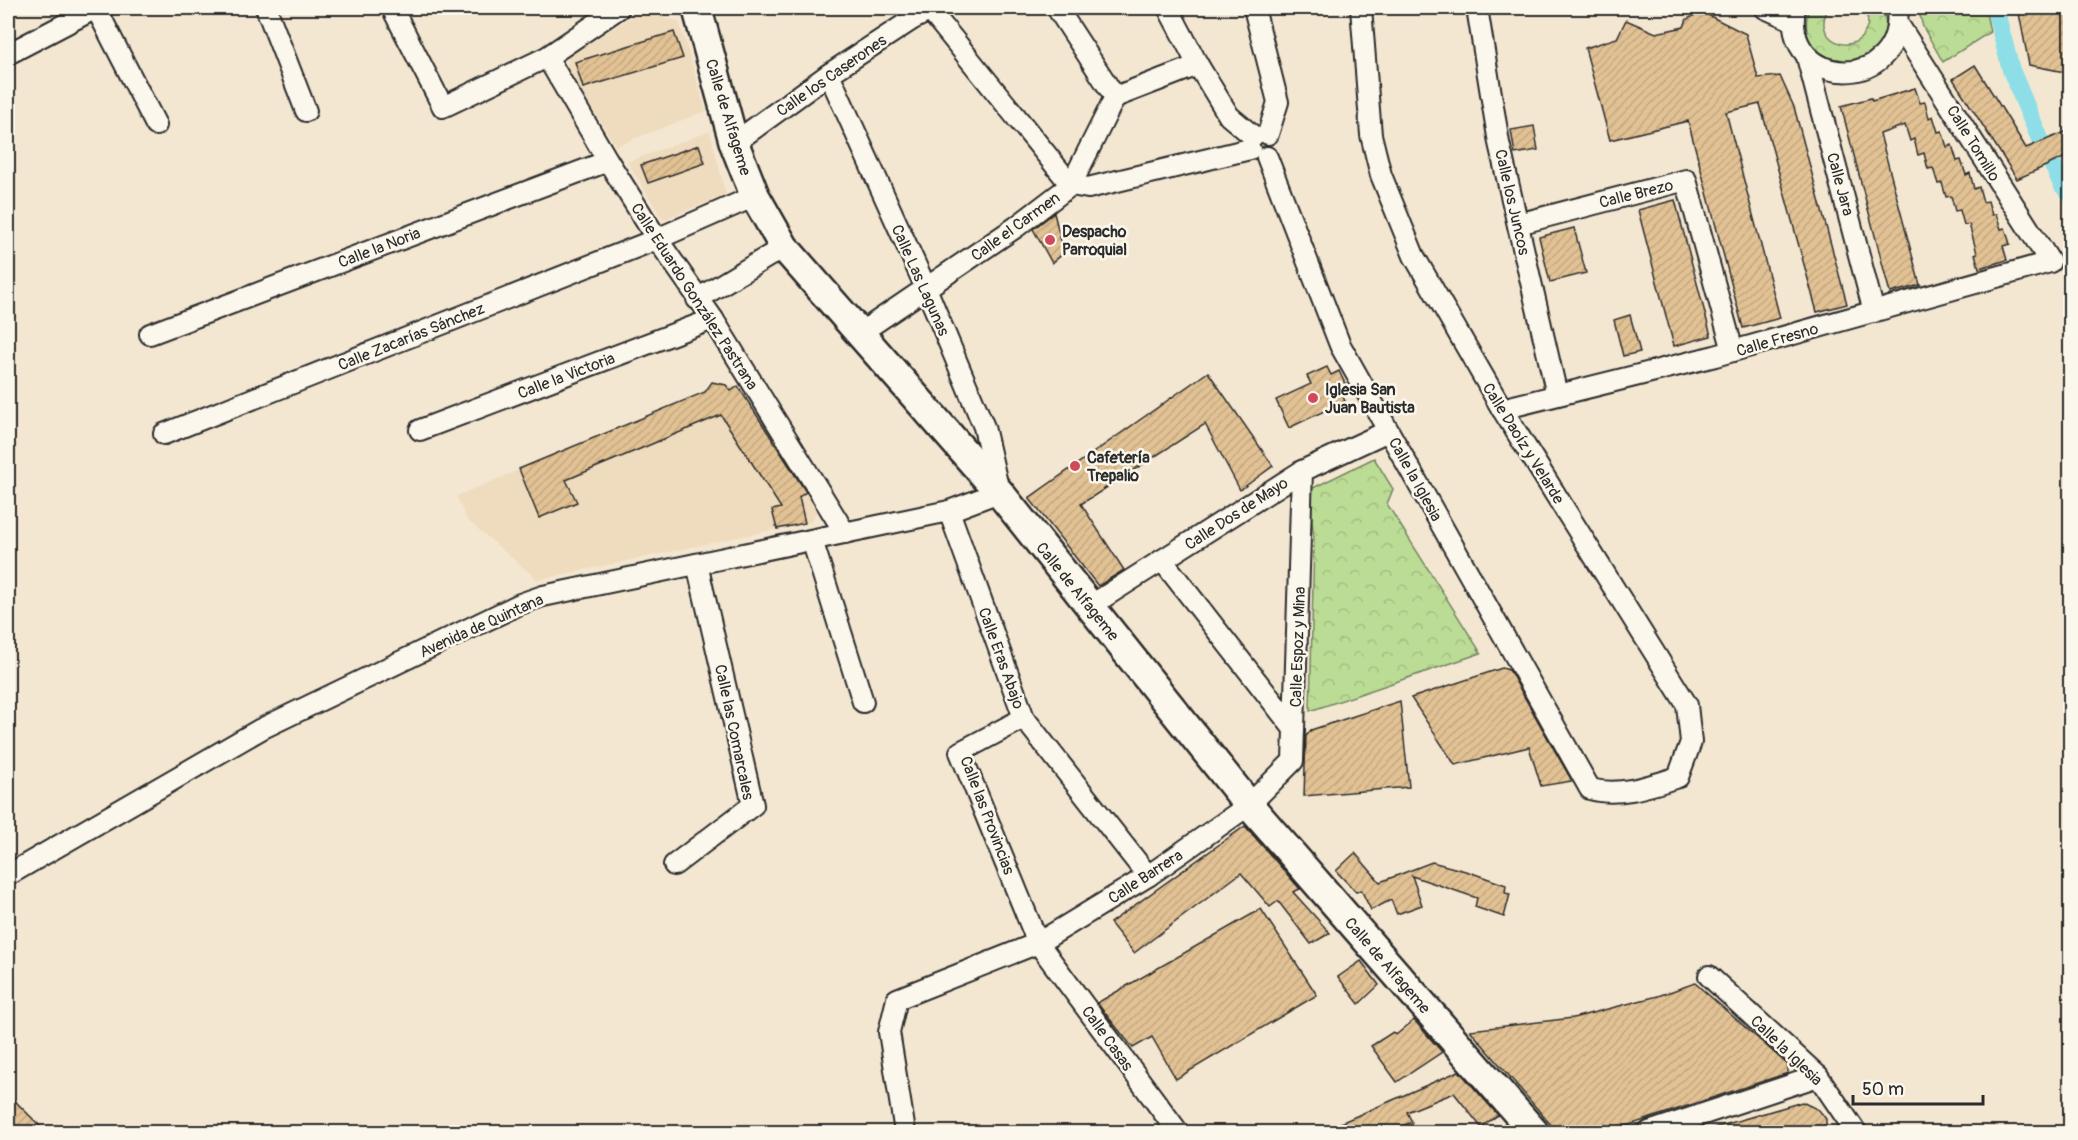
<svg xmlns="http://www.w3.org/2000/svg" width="2078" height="1140" viewBox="0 0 2078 1140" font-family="Pangolin,sans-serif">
<defs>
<pattern id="forest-crowns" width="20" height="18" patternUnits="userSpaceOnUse" patternTransform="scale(1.5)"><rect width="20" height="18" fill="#bbdc95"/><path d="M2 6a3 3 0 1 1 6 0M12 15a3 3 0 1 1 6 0" fill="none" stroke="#a1bd81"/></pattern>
<pattern id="building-hatch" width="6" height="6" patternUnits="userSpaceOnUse" patternTransform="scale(1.5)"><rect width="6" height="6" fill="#e2c294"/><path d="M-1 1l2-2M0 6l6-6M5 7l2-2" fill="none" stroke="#c2a780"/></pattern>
</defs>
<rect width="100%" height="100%" fill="#f4e7d2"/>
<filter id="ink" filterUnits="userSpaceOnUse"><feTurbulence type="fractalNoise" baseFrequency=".0167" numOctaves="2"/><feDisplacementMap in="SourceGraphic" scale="12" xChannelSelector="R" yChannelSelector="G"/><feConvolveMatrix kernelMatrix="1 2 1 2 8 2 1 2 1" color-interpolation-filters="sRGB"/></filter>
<g filter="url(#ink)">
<g fill="#efdcbf">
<polygon points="637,13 679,21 706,111 616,146 566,68 569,56"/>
<polygon points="710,131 726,195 663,220 627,162"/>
<polygon points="712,382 738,386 814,503 816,513 810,522 538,580 467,520 456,496 709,391"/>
</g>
<g fill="url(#forest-crowns)" stroke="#738460" stroke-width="1.5">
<path d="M1809,8H1829C1809,37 1853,60 1866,30C1870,22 1867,14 1863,8H1882C1908,73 1788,84 1809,8Z"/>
<polygon points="1918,8 1985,8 1990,32 1943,62 1923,27"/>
<polygon points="1374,458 1393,489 1387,504 1481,653 1310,711 1314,540 1309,490"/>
</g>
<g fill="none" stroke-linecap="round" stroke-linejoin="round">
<polyline stroke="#8ddee6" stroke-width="18" points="1995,8 2011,70 2040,139 2063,186 2070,193"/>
</g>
<g fill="url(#building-hatch)" stroke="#2b2b2b" stroke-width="1.5">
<polygon points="2018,8 2070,8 2070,73 2029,65"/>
<polygon points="1702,12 1746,34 1758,78 1780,76 1794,107 1847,304 1817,312 1760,104 1726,112 1780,318 1743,328 1688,121 1610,140 1585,48 1617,38 1626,20 1656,33 1684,27 1687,19"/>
<polygon points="674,32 683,58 583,88 575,62"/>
<polygon points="1975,65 2026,148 2070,130 2070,155 2017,179 1953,79"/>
<polygon points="1915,88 1920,103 1925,102 1929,118 1933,116 1938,132 1942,131 1947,147 1952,145 1957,161 1961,160 1966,175 1970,173 1974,189 1979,187 1983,202 1988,201 1992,215 1996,214 2001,229 2005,228 2010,244 2003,246 2007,260 1979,268 1975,254 1977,253 1969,224 1964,225 1960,210 1955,211 1951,196 1946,197 1942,183 1938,184 1933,168 1928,169 1924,153 1918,155 1914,139 1910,141 1905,125 1880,134 1920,285 1890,293 1841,106 1871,98 1872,101"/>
<polygon points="1534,126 1538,150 1515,154 1511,130"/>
<polygon points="699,145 705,163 648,183 641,165"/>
<polygon points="1675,200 1711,336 1674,346 1638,210"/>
<polygon points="1054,213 1064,253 1052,263 1033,229"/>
<polygon points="1574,228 1586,273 1550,282 1539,237"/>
<polygon points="1630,315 1640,352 1623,356 1614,320"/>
<polygon points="1327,367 1331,375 1339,371 1349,392 1342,395 1345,401 1289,428 1276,400 1311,384 1307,376"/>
<polygon points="1208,372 1273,466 1240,490 1205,424 1081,504 1124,570 1098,586 1029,498"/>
<polygon points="712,382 726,385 731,391 738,386 806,492 799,497 805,523 777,529 772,510 781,508 721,415 566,480 577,502 539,518 519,469 705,392"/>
<polygon points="1502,668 1509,670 1572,781 1541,786 1529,747 1455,765 1411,698"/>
<polygon points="1400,701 1409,787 1304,796 1306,736 1311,730"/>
<polygon points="1245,826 1300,889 1293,892 1330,933 1311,944 1278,901 1270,907 1241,873 1134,953 1110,923"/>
<polygon points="1355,853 1380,882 1432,862 1469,872 1506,885 1505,893 1510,894 1504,917 1475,907 1477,898 1412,876 1422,905 1397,914 1391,900 1371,910 1361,890 1356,892 1336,871"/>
<polygon points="1261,909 1317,995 1176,1079 1152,1037 1133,1048 1097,1003"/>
<polygon points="1361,961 1379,985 1359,1004 1338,977"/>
<polygon points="1695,983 1788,1065 1788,1073 1608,1132 1557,1132 1470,1030 1573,1018 1658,996"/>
<polygon points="1414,1020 1442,1052 1397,1082 1371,1046 1393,1032 1396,1035"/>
<polygon points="1459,1071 1498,1115 1481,1127 1454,1093 1407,1112 1412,1122 1388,1132 1320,1132"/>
<polygon points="8,1094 46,1132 8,1132"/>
<polygon points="1802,1102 1819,1110 1826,1119 1826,1127 1816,1132 1711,1132 1710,1129"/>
</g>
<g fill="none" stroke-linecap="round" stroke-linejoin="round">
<g stroke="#2b2b2b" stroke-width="24">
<g id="street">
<polyline points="96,8 156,125"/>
<polyline points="266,8 306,111"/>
<polyline points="392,8 443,107 547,57 619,8"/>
<polyline points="1057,8 1115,97"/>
<polyline points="1168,8 1198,65 1229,116 1253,136"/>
<polyline points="1254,8 1278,102 1268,134"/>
<polyline points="1477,8 1499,143 1557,395"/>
<polyline points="1765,8 1792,20"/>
<path d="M1795,8C1781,90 1906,95 1897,8"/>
<polyline points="929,9 1071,185 1115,97 1198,65"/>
<polyline points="8,54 96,8"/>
<polyline points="547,57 608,161 657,239 713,319 845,533"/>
<polyline points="1807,57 1874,312"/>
<polyline points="734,143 829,74 913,19 935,8"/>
<path d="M1267,157L1340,345L1590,789C1619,797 1650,786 1678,777L1691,742L1687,705L1502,409L1414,256L1381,175L1371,135L1361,8"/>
<polyline points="1518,224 1686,180 1733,351"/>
<polyline points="697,299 784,247"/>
<polyline points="860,333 1016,227 1071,185 1088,188 1250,149"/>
<polyline points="150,334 608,161"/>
<polyline points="1502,409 1715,356 2050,262 1898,24"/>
<polyline points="420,430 713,319"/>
<polyline points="164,434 657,239 755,196"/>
<polyline points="949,511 1024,718 1148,876"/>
<polyline points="812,540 863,702"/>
<polyline points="1162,560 1294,729"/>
<polyline points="1090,606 1302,471 1388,431"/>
<polyline points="1024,718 960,752 1038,943 1178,1132"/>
<polyline points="674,865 753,805 697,564"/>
<polyline points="8,875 261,729 520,604 543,596 949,511 999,492 984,427 926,288 829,74"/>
<polyline points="1709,976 1818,1076 1856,1132"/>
<polyline points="905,1132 889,1032 897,999 1038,943 1148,876 1249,805 1293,761 1302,471"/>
<polyline points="1649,1132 1818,1076"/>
</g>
</g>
<g stroke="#2b2b2b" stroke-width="33">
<polyline id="secondary" points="697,8 734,143 755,196 784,247 999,492 1249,805 1534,1132"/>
</g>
<use href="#street" stroke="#fbf7ec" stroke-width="20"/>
<use href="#secondary" stroke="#fbf7ec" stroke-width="28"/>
</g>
</g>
<g fill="#d1495b" stroke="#fbf7ec" stroke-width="2">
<circle cx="1050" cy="240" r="6"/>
<circle cx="1313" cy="398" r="6"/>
<circle cx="1075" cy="466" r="6"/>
</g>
<g text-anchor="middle" stroke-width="5" stroke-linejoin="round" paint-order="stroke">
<g font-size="16" fill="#2b2b2b" stroke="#fbf7ec">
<text transform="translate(831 75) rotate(-35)" y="6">Calle los Caserones</text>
<text transform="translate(729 117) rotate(73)" y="6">Calle de Alfageme</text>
<text transform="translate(1974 143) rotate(58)" y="6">Calle Tomillo</text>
<text transform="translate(1841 184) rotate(75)" y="6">Calle Jara</text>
<text transform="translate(1636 193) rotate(-14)" y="6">Calle Brezo</text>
<text transform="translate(1513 202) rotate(77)" y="6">Calle los Juncos</text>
<text transform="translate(1015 226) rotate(-36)" y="6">Calle el Carmen</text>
<text transform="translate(379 247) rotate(-21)" y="6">Calle la Noria</text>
<text transform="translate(921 280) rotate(66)" y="6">Calle Las Lagunas</text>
<text transform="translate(695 296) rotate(57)" y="6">Calle Eduardo González Pastrana</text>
<text transform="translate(411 336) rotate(-22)" y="6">Calle Zacarías Sánchez</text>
<text transform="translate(1777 339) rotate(-16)" y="6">Calle Fresno</text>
<text transform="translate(566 375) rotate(-21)" y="6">Calle la Victoria</text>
<text transform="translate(1524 443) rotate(58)" y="6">Calle Daoíz y Velarde</text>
<text transform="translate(1416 479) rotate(61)" y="6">Calle la Iglesia</text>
<text transform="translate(1236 513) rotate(-33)" y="6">Calle Dos de Mayo</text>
<text transform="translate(1078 591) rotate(51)" y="6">Calle de Alfageme</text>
<text transform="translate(481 625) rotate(-24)" y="6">Avenida de Quintana</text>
<text transform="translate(1297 647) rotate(-88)" y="6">Calle Espoz y Mina</text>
<text transform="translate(1002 658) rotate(70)" y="6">Calle Eras Abajo</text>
<text transform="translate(735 732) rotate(78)" y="6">Calle las Comarcales</text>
<text transform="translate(988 815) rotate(69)" y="6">Calle las Provincias</text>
<text transform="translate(1145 876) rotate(-33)" y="6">Calle Barrera</text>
<text transform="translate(1388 965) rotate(49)" y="6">Calle de Alfageme</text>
<text transform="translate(1108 1038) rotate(54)" y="6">Calle Casas</text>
<text transform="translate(1787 1050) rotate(44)" y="6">Calle la Iglesia</text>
</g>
<g font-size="16" font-weight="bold" fill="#2b2b2b" stroke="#fbf7ec" text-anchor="start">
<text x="1062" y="237">Despacho<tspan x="1062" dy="18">Parroquial</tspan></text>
<text x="1325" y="395">Iglesia San<tspan x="1325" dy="18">Juan Bautista</tspan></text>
<text x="1087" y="463">Cafetería<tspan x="1087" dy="18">Trepalio</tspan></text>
</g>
</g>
<rect width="2078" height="1140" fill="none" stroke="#fbf7ec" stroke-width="30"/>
<rect x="15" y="15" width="2048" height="1110" fill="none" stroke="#2b2b2b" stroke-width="2" filter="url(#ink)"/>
<path d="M1853 1095v9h130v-9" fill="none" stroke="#2b2b2b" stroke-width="3"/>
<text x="1862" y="1095" font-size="18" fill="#2b2b2b" stroke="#fbf7ec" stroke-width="4.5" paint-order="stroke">50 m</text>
</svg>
